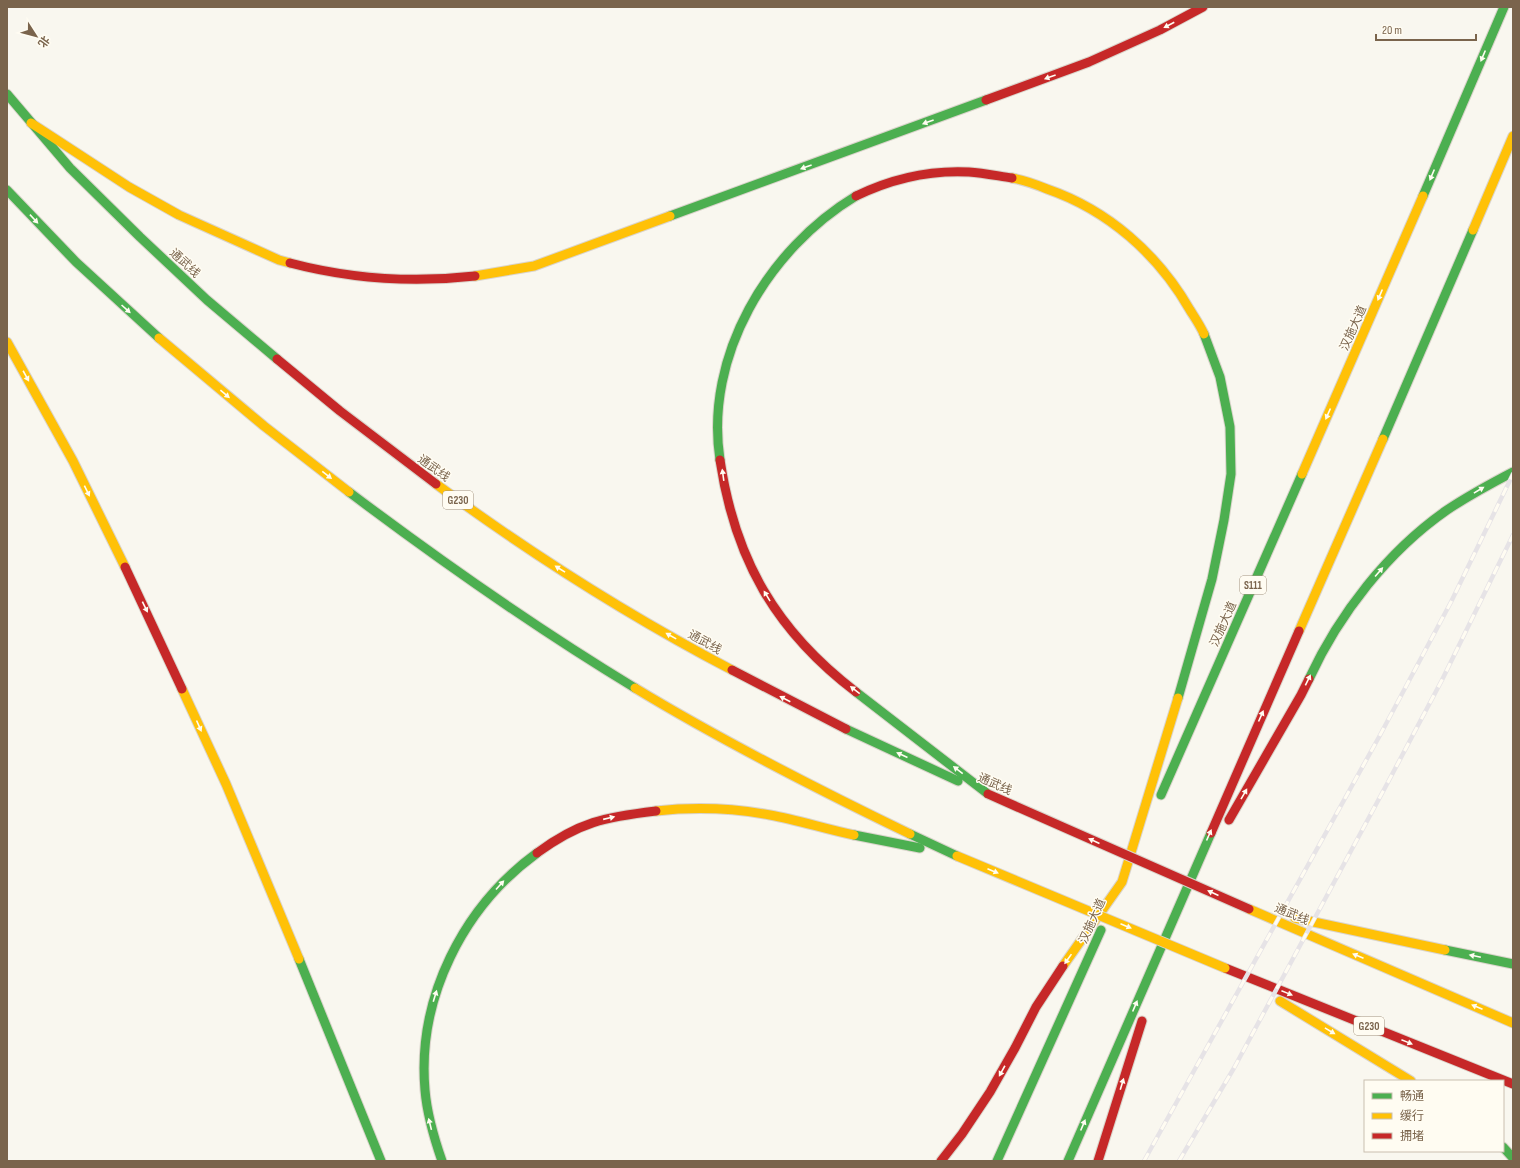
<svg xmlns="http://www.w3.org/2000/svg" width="1520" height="1168" viewBox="0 0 1520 1168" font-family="'Sofia Sans Condensed','Noto Sans SC',sans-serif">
<rect width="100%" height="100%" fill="#f9f7ef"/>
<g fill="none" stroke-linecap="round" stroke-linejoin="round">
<g stroke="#dad4cb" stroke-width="11">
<g id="fast">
<polyline points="7,94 70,168 140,237 207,300 277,359"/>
<polyline points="7,190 76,262 159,338"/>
<polyline points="1423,196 1504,7"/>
<polyline points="670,216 986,100"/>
<polyline points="1383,439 1473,230"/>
<path d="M720,460C704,356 768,249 856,196"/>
<path d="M349,492C442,562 536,628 635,688"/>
<path d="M1309,679C1339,614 1388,551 1447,510C1468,496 1490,484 1513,472"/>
<polyline points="856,692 988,794"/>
<polyline points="1178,698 1212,579 1224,520 1231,474 1230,427 1220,377 1204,334"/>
<polyline points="846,729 958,781"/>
<polyline points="1161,795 1302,474"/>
<polyline points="910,834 957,856"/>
<polyline points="854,835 920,848"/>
<polyline points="1445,950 1513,964"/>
<polyline points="299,959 381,1161"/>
<polyline points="1503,1147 1513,1158"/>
<path d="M442,1161C434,1138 427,1115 425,1090C417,998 463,907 537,853"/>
<polyline points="997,1161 1101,930"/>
<polyline points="1068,1161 1211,833"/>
</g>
</g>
<g stroke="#dad4cb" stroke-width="11">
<g id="slow">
<polyline points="31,123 129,187 179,215 279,260 290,263"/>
<path d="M1012,178C1024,180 1035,184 1047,189C1108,210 1158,254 1190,310C1195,318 1200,325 1204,334"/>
<polyline points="1473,230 1513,136"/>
<polyline points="475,276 534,266 670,216"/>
<polyline points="159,338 264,426 349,492"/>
<polyline points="7,342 73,461 125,567"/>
<polyline points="1302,474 1423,196"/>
<path d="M436,484C530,553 629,616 732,670"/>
<polyline points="1299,631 1383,439"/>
<path d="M635,688C724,742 817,789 910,834"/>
<polyline points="182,689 226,784 299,959"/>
<path d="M656,811C693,807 732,808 770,815C798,820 825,829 854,835"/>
<polyline points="1249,909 1513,1023"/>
<polyline points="1295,918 1445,950"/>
<polyline points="1063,966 1122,882 1178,698"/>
<polyline points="1280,1001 1411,1081"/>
</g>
</g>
<g stroke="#dad4cb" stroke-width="11">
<g id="jam">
<polyline points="986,100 1089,62 1160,30 1203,7"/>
<path d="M856,196C891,179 930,170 969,172C983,173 998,176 1012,178"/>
<path d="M290,263C351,279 413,283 475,276"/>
<polyline points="277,359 340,411 436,484"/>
<path d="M720,460C735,560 776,631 856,692"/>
<polyline points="125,567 182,689"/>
<polyline points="732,670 846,729"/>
<polyline points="1229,820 1301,695 1309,679"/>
<polyline points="1211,833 1299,631"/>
<path d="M537,853C579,822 605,817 656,811"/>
<polyline points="1225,968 1513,1084"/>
<polyline points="941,1161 962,1134 990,1092 1015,1048 1036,1007 1063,966"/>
<polyline points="1098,1161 1142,1021"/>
</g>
</g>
<use href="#fast" stroke="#4caf50" stroke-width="9"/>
<use href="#slow" stroke="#ffc107" stroke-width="9"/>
<use href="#jam" stroke="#c62828" stroke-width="9"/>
<g stroke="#e6e3e6" stroke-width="4.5">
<g id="rail">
<polyline points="1144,1161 1379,737 1451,602 1513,474"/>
<polyline points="1179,1161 1234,1068 1387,784 1442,680 1513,535"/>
</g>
</g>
<use href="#rail" stroke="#fffcf2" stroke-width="3" stroke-dasharray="9" stroke-linecap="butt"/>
<g stroke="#dad4cb" stroke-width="11" stroke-linecap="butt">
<polyline id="slow-bridge" points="957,856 1225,968"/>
</g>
<g stroke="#dad4cb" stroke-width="11" stroke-linecap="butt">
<polyline id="jam-bridge" points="988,794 1249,909"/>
</g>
<use href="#slow-bridge" stroke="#ffc107" stroke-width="9"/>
<use href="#jam-bridge" stroke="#c62828" stroke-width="9"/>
</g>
<defs><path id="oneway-solid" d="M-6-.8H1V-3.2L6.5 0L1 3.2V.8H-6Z"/></defs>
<g fill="#fffcf2">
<use href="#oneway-solid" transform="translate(1169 25) rotate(152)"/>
<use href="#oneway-solid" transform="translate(1483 56) rotate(113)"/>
<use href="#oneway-solid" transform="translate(1050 77) rotate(160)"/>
<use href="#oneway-solid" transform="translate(928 122) rotate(160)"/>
<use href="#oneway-solid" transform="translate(806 167) rotate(160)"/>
<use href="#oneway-solid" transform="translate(1432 175) rotate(113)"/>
<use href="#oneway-solid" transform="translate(34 219) rotate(47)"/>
<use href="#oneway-solid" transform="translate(1380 295) rotate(113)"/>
<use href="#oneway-solid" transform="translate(126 309) rotate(42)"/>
<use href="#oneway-solid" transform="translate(26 376) rotate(61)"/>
<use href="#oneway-solid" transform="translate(225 394) rotate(40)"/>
<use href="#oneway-solid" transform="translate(1328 414) rotate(114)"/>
<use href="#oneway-solid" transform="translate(327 475) rotate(38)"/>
<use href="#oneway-solid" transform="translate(723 475) rotate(-98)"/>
<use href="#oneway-solid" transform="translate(1479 490) rotate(-31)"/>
<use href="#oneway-solid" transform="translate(87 491) rotate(64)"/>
<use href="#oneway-solid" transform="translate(560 569) rotate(-148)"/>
<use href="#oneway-solid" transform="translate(1379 572) rotate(-49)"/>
<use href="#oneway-solid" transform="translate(767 596) rotate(-121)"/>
<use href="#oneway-solid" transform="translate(145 607) rotate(64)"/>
<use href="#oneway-solid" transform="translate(671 636) rotate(-151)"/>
<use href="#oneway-solid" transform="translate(1308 680) rotate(-64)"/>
<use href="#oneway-solid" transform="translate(855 690) rotate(-142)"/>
<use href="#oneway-solid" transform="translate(785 699) rotate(-153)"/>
<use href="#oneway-solid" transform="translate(1261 716) rotate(-66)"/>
<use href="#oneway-solid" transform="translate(199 726) rotate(66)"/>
<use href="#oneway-solid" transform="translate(902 755) rotate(-156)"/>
<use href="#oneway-solid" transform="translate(958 770) rotate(-142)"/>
<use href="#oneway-solid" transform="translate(1244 794) rotate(-60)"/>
<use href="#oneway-solid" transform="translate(609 818) rotate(-13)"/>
<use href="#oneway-solid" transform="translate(1209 835) rotate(-66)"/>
<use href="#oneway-solid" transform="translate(1094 841) rotate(-156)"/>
<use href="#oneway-solid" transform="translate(993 871) rotate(23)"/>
<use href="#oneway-solid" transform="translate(500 885) rotate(-48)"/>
<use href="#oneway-solid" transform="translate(1213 893) rotate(-156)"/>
<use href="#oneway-solid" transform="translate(1126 926) rotate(23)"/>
<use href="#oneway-solid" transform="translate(1358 956) rotate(-157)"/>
<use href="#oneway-solid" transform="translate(1475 956) rotate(-168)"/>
<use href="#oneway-solid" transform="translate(1068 959) rotate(125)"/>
<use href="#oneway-solid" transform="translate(1287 993) rotate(22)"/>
<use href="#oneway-solid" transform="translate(435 996) rotate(-73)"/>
<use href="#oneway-solid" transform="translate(1135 1006) rotate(-67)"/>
<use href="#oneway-solid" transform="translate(1477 1007) rotate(-157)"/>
<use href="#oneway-solid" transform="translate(1330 1031) rotate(31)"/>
<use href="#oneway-solid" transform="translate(1407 1042) rotate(22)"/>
<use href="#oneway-solid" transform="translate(1002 1071) rotate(119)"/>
<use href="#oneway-solid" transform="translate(1122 1084) rotate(-73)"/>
<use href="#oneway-solid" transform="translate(430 1124) rotate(-104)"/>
<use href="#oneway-solid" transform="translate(1083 1125) rotate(-67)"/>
</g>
<g text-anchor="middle" stroke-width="3" stroke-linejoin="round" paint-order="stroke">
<g fill="#fffcf2" stroke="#a2927e" stroke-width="1">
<rect x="443" y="491" width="30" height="18" rx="3"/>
<rect x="1240" y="576" width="26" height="18" rx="3"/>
<rect x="1354" y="1017" width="30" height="18" rx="3"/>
</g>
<g font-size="11" font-weight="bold" fill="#7a644c">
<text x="458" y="504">G230</text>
<text x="1253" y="589">S111</text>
<text x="1369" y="1030">G230</text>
</g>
<g font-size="12" fill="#7a644c" stroke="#fffcf2">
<text transform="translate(185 263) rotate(43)" y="4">通武线</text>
<text transform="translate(1353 328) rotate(-66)" y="4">汉施大道</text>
<text transform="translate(434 468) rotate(36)" y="4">通武线</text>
<text transform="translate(1223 624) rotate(-66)" y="4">汉施大道</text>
<text transform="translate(705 642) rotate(29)" y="4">通武线</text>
<text transform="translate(995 784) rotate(24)" y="4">通武线</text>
<text transform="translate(1292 914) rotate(23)" y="4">通武线</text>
<text transform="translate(1092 921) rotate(-66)" y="4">汉施大道</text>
</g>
</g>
<rect width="1520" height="1168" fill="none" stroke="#7a644c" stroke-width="16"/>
<rect x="1364" y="1080" width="140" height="72" fill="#fffcf2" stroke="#cabfb0"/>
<rect x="1372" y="1093" width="20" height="6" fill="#4caf50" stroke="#cabfb0"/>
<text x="1400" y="1100" font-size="12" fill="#7a644c">畅通</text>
<rect x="1372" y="1113" width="20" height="6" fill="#ffc107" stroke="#cabfb0"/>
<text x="1400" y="1120" font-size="12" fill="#7a644c">缓行</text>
<rect x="1372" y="1133" width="20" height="6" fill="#c62828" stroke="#cabfb0"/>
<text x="1400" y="1140" font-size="12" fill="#7a644c">拥堵</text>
<g transform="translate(36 36) rotate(126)" stroke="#fffcf2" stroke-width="3" paint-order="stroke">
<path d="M0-3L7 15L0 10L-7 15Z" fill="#7a644c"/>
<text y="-6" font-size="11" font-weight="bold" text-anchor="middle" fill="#7a644c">北</text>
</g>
<path d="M1376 34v6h100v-6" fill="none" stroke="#7a644c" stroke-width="2"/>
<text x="1382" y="34" font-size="12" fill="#7a644c" stroke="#fffcf2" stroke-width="3" paint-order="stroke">20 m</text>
</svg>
